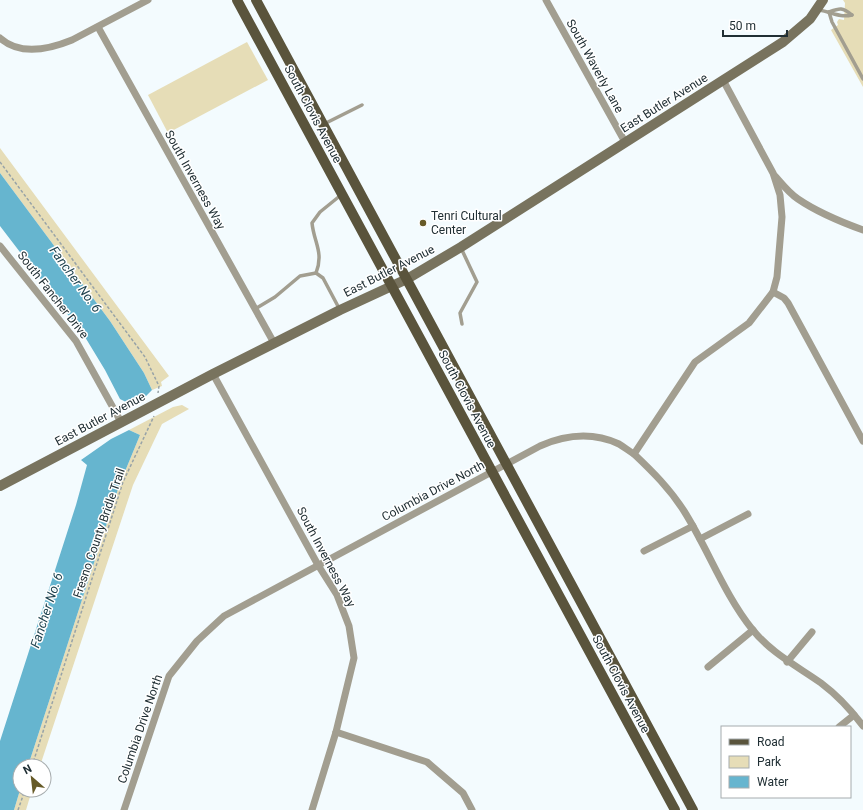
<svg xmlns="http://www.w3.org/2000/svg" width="863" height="810" viewBox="0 0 863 810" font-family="Roboto,sans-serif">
<rect width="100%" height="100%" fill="#f3fbfe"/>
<g fill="#e6ddb7">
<polygon points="843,0 863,0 863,87 831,30 838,25 837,22 839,19 844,20 845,3"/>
<polygon points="247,42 268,80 168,133 148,95"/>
<polygon points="0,148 169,376 161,382 162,386 152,390 144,373 110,321 0,173"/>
<polygon points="182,405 189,409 162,424 133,485 40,766 28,766 119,486 140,435 129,430 173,407"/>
<polygon points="20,790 32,790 26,810 14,810"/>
</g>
<g fill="#66b5cf">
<polygon points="0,173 110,321 144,373 152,390 146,396 130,404 120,399 105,370 85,337 0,226"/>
<polygon points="129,430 140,435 119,486 28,766 20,766 20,790 14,810 0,810 0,741 76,505 87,465 81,460 111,439"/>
</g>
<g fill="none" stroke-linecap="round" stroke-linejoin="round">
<g stroke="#98a3a7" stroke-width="1.5" stroke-dasharray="3 2" stroke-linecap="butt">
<polyline points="0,162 145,357 159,386 158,393"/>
<polyline points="32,766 123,482 154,416"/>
<polyline points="18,810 25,790"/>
</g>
<g stroke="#a29e90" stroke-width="3.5">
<path d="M819,10C832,12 839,18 852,15"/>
<polyline points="829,12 832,22 863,79"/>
<path d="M829,12C840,8 842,7 852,15"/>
<polyline points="324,124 362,105"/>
<polyline points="461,248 477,282 460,313 462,324"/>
<path d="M316,273C324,252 314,243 312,223L320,212L341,195"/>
<polyline points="255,309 275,297 300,276 316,273 323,278 340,310"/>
</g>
<g stroke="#a29e90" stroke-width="7">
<polyline points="546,0 625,142"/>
<polyline points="98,27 274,343"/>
<path d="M0,38C20,56 50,49 72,40L148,0"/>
<path d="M775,176C782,184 789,193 798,199C817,212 841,222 863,230"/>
<polyline points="0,246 76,341 121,422"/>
<polyline points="773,292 784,298 788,303 863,441"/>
<polyline points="213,374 318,565 337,595 349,626 354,658 336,732 312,810"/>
<path d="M634,454C653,472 670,489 684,511C708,549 724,594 752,629C771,653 797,666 821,683C837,695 851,710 863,726"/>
<polyline points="700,539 748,514"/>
<polyline points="644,551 693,526"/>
<polyline points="787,662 812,632"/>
<polyline points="708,667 753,630"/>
<polyline points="839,727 854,715"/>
<polyline points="336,732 427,762 463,793 472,810"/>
<path d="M124,810L169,676L197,641L224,616L540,446C565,435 593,432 619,444C624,447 629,451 634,454L695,362L749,323L773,292L777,277L782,217L780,195L773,173L723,80"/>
</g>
<polyline stroke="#78735e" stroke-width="10" points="0,486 213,374 340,310 407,279 461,247 783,42 810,19 823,0"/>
<g stroke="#5a543c" stroke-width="10">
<polyline points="237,0 675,810"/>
<polyline points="256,0 693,810"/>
</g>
</g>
<circle fill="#665a27" stroke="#fff" stroke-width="1.5" cx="423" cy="223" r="4"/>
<g text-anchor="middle" stroke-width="3" stroke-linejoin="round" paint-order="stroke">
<g font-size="12" fill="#202f34" stroke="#fff">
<text transform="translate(595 66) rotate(61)" y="4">South Waverly Lane</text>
<text transform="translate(664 103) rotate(-32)" y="4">East Butler Avenue</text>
<text transform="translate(313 114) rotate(62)" y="4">South Clovis Avenue</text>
<text transform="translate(195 180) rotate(61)" y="4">South Inverness Way</text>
<text transform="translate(389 271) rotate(-27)" y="4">East Butler Avenue</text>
<text transform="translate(53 295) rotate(52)" y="4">South Fancher Drive</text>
<text transform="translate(467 399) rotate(62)" y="4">South Clovis Avenue</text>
<text transform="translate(100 419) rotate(-28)" y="4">East Butler Avenue</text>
<text transform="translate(433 491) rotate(-28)" y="4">Columbia Drive North</text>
<text transform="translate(99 533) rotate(-71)" y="4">Fresno County Bridle Trail</text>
<text transform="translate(326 557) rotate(62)" y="4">South Inverness Way</text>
<text transform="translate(621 684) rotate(62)" y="4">South Clovis Avenue</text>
<text transform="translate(140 729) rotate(-71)" y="4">Columbia Drive North</text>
</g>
<g font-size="12" fill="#202f34" stroke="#fff" text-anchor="start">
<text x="431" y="220">Tenri Cultural<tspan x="431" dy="14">Center</tspan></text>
</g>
<g font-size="13" font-style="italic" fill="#204450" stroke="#fff">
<text transform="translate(76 279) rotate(54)" y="5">Fancher No. 6</text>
<text transform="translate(46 610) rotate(-72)" y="5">Fancher No. 6</text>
</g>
</g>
<rect x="721" y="726" width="130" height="72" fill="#ffffff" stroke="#a6acae"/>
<rect x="729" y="739" width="20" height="6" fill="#5a543c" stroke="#a6acae"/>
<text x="757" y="746" font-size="12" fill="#202f34">Road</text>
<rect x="729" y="756" width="20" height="12" fill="#e6ddb7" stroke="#a6acae"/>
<text x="757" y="766" font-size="12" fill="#202f34">Park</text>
<rect x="729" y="776" width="20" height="12" fill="#66b5cf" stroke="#a6acae"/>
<text x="757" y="786" font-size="12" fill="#202f34">Water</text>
<g transform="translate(32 778) rotate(332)"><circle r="19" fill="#ffffff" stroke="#a6acae"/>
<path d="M0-3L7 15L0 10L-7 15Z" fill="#665a27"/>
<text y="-6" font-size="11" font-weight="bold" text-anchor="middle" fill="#202f34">N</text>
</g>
<path d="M723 30v6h64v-6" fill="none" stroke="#202f34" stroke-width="2"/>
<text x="729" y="30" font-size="12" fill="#202f34" stroke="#ffffff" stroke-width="3" paint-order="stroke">50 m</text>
</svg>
